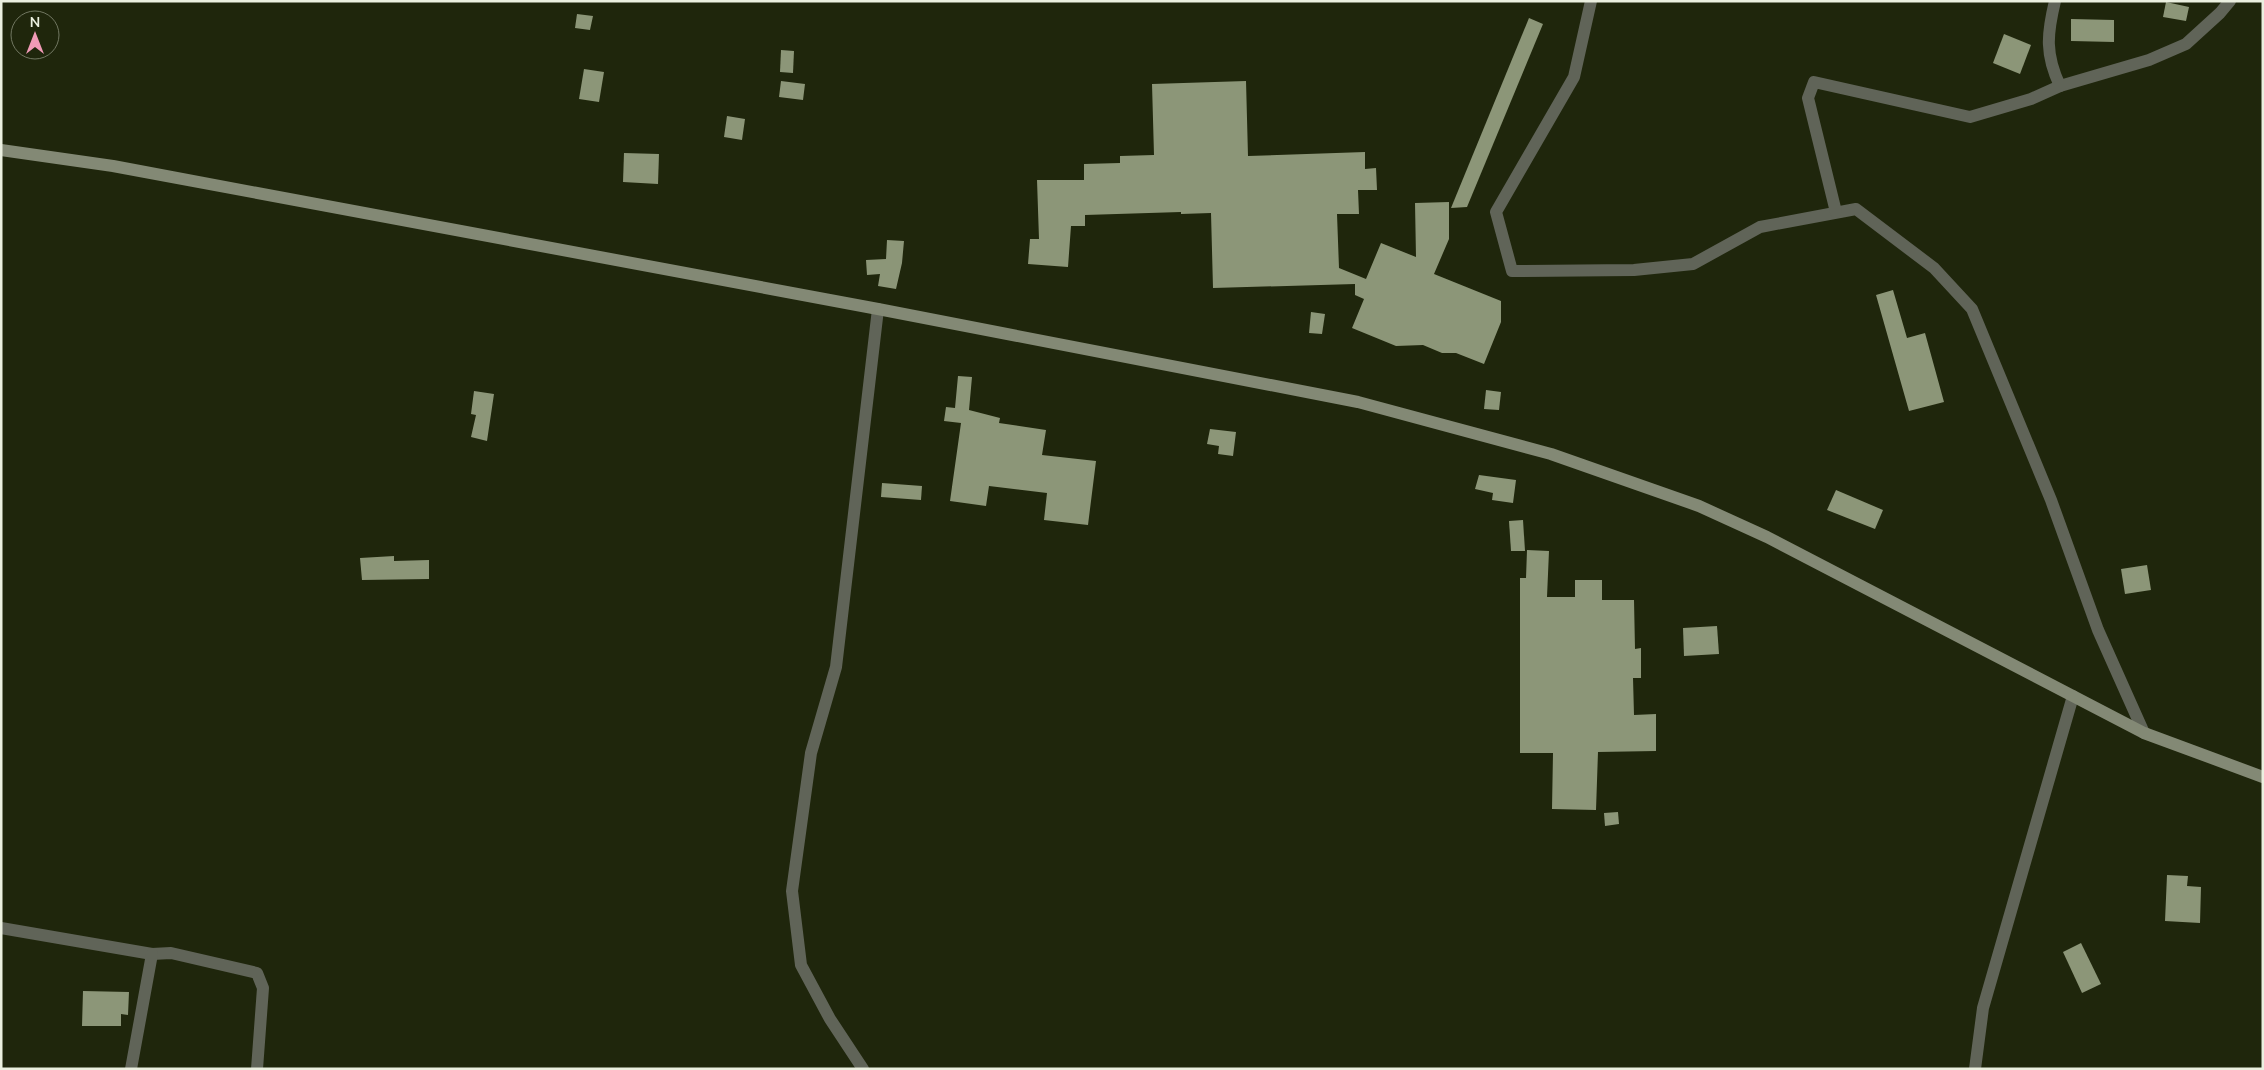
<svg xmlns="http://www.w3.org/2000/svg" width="2264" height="1070" viewBox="0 0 2264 1070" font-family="'Nunito Sans',sans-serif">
<rect width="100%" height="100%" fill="#1f260c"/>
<g fill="#8c9678">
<polygon points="2166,2 2189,7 2186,21 2163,17"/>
<polygon points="577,14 593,16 590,30 575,28"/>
<polygon points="1529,18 1543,24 1467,207 1451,208"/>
<polygon points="2071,19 2114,20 2114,42 2071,41"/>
<polygon points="2004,34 2031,45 2020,74 1993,63"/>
<polygon points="781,50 794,51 793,73 780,72"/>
<polygon points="584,69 604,72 599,102 579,99"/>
<polygon points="781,81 805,84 803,100 779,97"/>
<polygon points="1246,81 1248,156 1365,152 1365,169 1376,168 1377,190 1358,190 1359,214 1337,214 1339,268 1366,279 1381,243 1416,257 1415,203 1449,202 1449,239 1434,274 1501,301 1501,322 1484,364 1456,353 1442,353 1423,345 1396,346 1352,328 1364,299 1355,295 1355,284 1213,288 1211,213 1181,214 1181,212 1085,215 1085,226 1071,226 1068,267 1028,264 1030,239 1039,239 1037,180 1084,180 1084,164 1120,163 1120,156 1154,155 1152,84"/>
<polygon points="727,116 745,119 742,140 724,137"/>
<polygon points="624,153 659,154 658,184 623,182"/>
<polygon points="887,240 904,241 902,263 896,289 878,286 880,274 867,275 866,260 886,259"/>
<polygon points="1893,290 1907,338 1925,333 1944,402 1909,411 1876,295"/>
<polygon points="1311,312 1325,314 1322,334 1309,333"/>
<polygon points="958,376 972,377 969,410 1000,418 999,423 1046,430 1042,455 1096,461 1088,525 1044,520 1047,493 989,486 986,506 950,501 961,423 944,421 946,407 955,408"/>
<polygon points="1486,390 1501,392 1499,410 1484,409"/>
<polygon points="474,391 494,394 487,441 471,437 476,415 471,414"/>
<polygon points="1210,429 1236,432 1233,456 1218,454 1219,446 1207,444"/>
<polygon points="1479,475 1516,480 1513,503 1492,500 1493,493 1475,489"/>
<polygon points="882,483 922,486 921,500 881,497"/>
<polygon points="1836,490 1883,510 1875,529 1827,510"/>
<polygon points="1523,520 1525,551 1511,551 1509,521"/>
<polygon points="1527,550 1549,551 1547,597 1575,597 1575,580 1602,580 1602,600 1634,600 1635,649 1641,648 1641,678 1633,678 1634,715 1656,714 1656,751 1598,752 1596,810 1552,809 1553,753 1520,753 1520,578 1526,578"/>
<polygon points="394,556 394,561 429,560 429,579 362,580 360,558"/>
<polygon points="2147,565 2151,590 2125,594 2121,569"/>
<polygon points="1717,626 1719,654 1684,656 1683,628"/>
<polygon points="1618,812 1619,824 1605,826 1604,813"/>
<polygon points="2167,875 2188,876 2187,886 2201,887 2200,923 2165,921"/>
<polygon points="2081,943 2101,984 2082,993 2063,952"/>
<polygon points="83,991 129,992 128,1015 121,1014 121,1026 82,1026"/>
</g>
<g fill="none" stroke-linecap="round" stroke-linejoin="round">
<g stroke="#606458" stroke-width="12">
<polyline points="1591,1 1574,77 1496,212 1512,271 1634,270 1693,264 1760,227 1856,209 1934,268 1972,309 2051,500 2098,630 2144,733"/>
<path d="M2055,1C2047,34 2045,54 2060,86"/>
<polyline points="1836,212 1808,98 1814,82 1970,117 2031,99 2060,86 2149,60 2186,44 2220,13 2230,1"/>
<polyline points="1,928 152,954 171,953 257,973 263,988 257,1069"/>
<polyline points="131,1069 152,954"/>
<polyline points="863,1069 830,1019 801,965 792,891 811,753 836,667 878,309"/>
<polyline points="1975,1069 1983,1008 2073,696"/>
</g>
<polyline stroke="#838975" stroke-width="12" points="1,150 113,166 878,309 1358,402 1551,454 1699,506 1767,537 2144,733 2263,777"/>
</g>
<rect width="2264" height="1070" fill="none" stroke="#ebf0e0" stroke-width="5"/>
<g transform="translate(35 35)"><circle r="24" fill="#1f260c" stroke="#717761"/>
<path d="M0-4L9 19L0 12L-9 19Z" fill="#f09ab6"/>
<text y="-8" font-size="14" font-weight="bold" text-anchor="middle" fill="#ebf0e0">N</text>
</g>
</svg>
